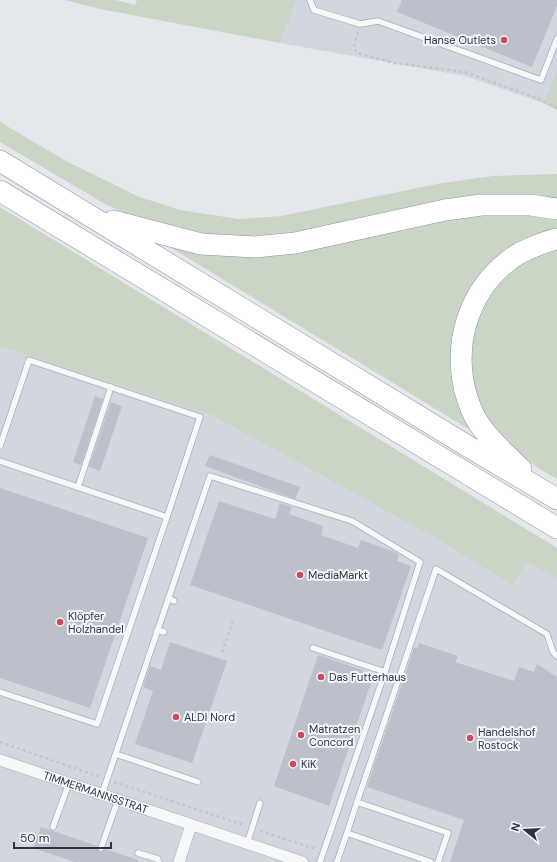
<svg xmlns="http://www.w3.org/2000/svg" width="557" height="862" viewBox="0 0 557 862" font-family="'DM Sans',sans-serif">
<rect width="100%" height="100%" fill="#e4e7ec"/>
<g fill="#d2d6de">
<polygon points="297,0 557,0 557,71 543,103 465,76 280,43"/>
<polygon points="0,253 557,578 557,862 0,862"/>
</g>
<g fill="#c9d6c5">
<polygon points="65,0 116,0 135,5 137,0 297,0 280,43 100,9"/>
<polygon points="557,71 557,110 543,103"/>
<polygon points="0,122 66,161 137,196 180,210 239,219 281,216 442,183 493,176 557,174 557,203 317,233 212,240 140,220 105,204 0,142"/>
<polygon points="0,207 557,548 557,578 527,562 512,585 436,538 214,416 0,346"/>
<polygon points="454,215 557,216 557,232 537,238 459,320 480,436 155,238 194,249"/>
<polygon points="557,245 557,479 538,468 507,445 487,425 471,392 469,335 488,292 518,262"/>
</g>
<g fill="#bbc0ca">
<polygon points="402,0 557,0 557,6 532,67 397,12"/>
<polygon points="95,396 103,399 81,465 73,462"/>
<polygon points="111,402 122,406 100,471 89,467"/>
<polygon points="210,455 300,487 295,499 205,466"/>
<polygon points="0,488 148,538 90,708 0,678"/>
<polygon points="219,501 275,519 280,503 292,507 289,514 323,526 321,535 358,548 361,540 395,552 399,555 397,561 411,566 382,650 190,585"/>
<polygon points="170,642 227,661 192,763 135,744 153,691 143,687 150,666 161,670"/>
<polygon points="419,643 458,656 455,662 514,681 519,667 534,672 537,664 557,677 557,862 450,862 464,820 367,787 414,648 417,649"/>
<polygon points="318,655 374,674 329,806 274,786"/>
<polygon points="41,827 97,846 98,850 100,852 103,851 105,849 138,860 138,862 75,862 33,848"/>
</g>
<g fill="none" stroke-linecap="round" stroke-linejoin="round">
<g stroke="#a9aeb7" stroke-width="7">
<g id="lane">
<polyline points="310,0 314,10 360,24 378,21 541,80 557,39"/>
<polyline points="0,446 29,360 200,417 167,517"/>
<polyline points="0,461 167,517 97,724 0,692"/>
<polyline points="78,487 111,387"/>
<polyline points="168,598 174,601"/>
<polyline points="157,630 164,632"/>
<polyline points="313,648 385,672"/>
<polyline points="116,754 198,782"/>
<polyline points="102,794 210,476 352,521 420,562 385,672 320,862"/>
<polyline points="357,802 347,833 431,862"/>
<polyline points="53,827 69,783"/>
<polyline points="247,844 260,803"/>
<polyline points="101,848 118,800"/>
<polyline points="138,853 158,859 159,862"/>
<polyline points="337,862 347,833"/>
<polyline points="438,862 448,833 357,802 436,569 547,634 553,652 557,656"/>
</g>
</g>
<g stroke="#a9aeb7" stroke-width="12">
<g id="street">
<path id="s1" d="M0,760L302,862"/>
<polyline points="179,862 191,825"/>
</g>
</g>
<g stroke="#8b94a3" stroke-width="22">
<g id="highway">
<polyline points="0,161 469,447 557,499"/>
<polyline points="0,191 557,528"/>
<polyline points="113,221 201,244 255,247 295,243 445,210 481,205 531,205 557,209"/>
<path d="M521,469C503,451 482,434 472,411C447,354 466,285 520,253C532,247 544,242 557,239"/>
</g>
</g>
<g stroke="#c2c5cb" stroke-width="2.5" stroke-dasharray="3 3" stroke-linecap="butt">
<polyline points="358,32 354,47 357,53 395,63 465,72 539,99 557,108"/>
<polyline points="222,652 233,621"/>
<polyline points="0,742 100,777"/>
<polyline points="114,782 244,825"/>
<polyline points="260,831 316,849"/>
</g>
<use href="#lane" stroke="#f7f8fa" stroke-width="5.5"/>
<use href="#street" stroke="#f7f8fa" stroke-width="11"/>
<use href="#highway" stroke="#fff" stroke-width="21"/>
</g>
<g fill="#d1495b" stroke="#f4f6f9" stroke-width="1.5">
<circle cx="504" cy="40" r="4"/>
<circle cx="300" cy="575" r="4"/>
<circle cx="60" cy="622" r="4"/>
<circle cx="321" cy="677" r="4"/>
<circle cx="176" cy="717" r="4"/>
<circle cx="301" cy="735" r="4"/>
<circle cx="470" cy="738" r="4"/>
<circle cx="293" cy="764" r="4"/>
</g>
<g text-anchor="middle" stroke-width="4" stroke-linejoin="round" paint-order="stroke">
<g font-size="11" fill="#2b3445" stroke="#f4f6f9" text-anchor="start">
<text x="496" y="44" text-anchor="end">Hanse Outlets</text>
<text x="308" y="579">MediaMarkt</text>
<text x="68" y="620">Klöpfer<tspan x="68" dy="13">Holzhandel</tspan></text>
<text x="329" y="681">Das Futterhaus</text>
<text x="184" y="721">ALDI Nord</text>
<text x="309" y="733">Matratzen<tspan x="309" dy="13">Concord</tspan></text>
<text x="478" y="736">Handelshof<tspan x="478" dy="13">Rostock</tspan></text>
<text x="301" y="768">KiK</text>
</g>
<g font-size="11" fill="#2b3445" stroke="#f4f6f9">
<text dy="4" stroke="none"><textPath href="#s1" startOffset="101">TIMMERMANNSSTRAT</textPath></text>
</g>
</g>
<g transform="translate(525 830) rotate(288)" stroke="#f4f6f9" stroke-width="3" paint-order="stroke">
<path d="M0-3L7 15L0 10L-7 15Z" fill="#2b3445"/>
<text y="-6" font-size="11" font-weight="bold" text-anchor="middle" fill="#2b3445">N</text>
</g>
<path d="M14 842v6h97v-6" fill="none" stroke="#2b3445" stroke-width="2"/>
<text x="20" y="842" font-size="12" fill="#2b3445" stroke="#f4f6f9" stroke-width="3" paint-order="stroke">50 m</text>
</svg>
